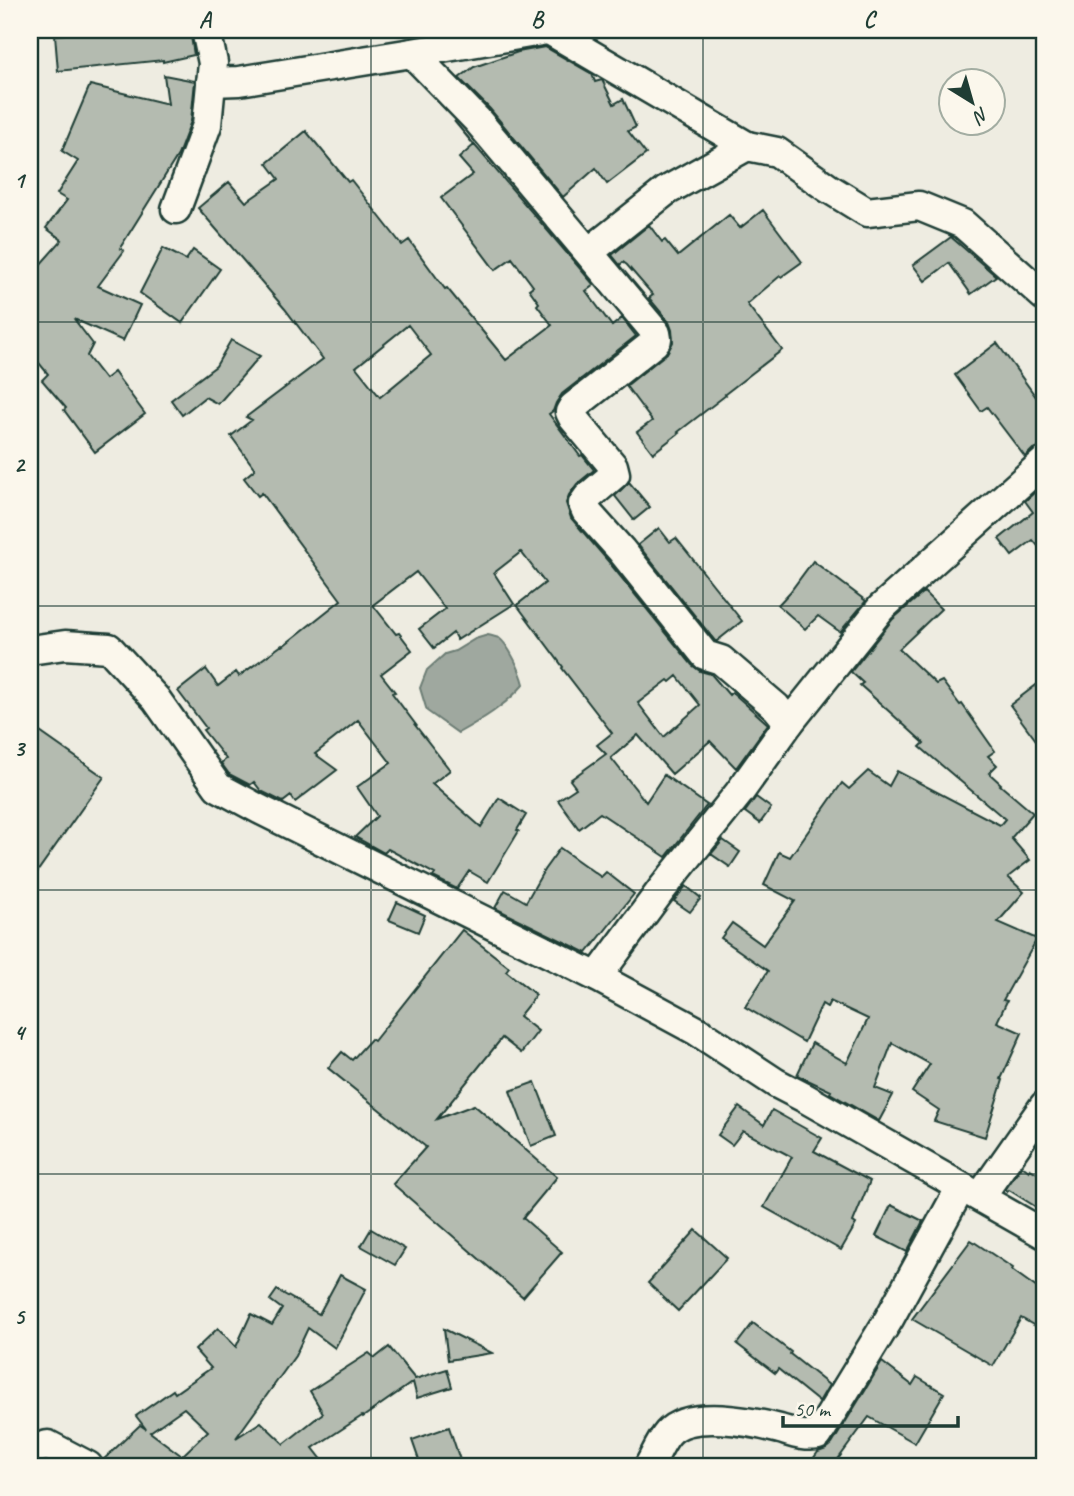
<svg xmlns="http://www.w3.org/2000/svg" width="1074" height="1496" viewBox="0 0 1074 1496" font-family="Caveat,sans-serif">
<rect width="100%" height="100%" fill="#eeece1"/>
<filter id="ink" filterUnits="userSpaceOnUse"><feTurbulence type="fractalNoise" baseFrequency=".0143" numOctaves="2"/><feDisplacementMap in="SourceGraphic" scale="14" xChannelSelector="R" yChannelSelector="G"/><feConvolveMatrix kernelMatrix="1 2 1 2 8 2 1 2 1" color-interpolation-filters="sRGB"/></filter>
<g filter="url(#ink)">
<path fill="#9fa89f" stroke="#6c7d74" stroke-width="2" d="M488,635C489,635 499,638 499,638C509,645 521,672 524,684C505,706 483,719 458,733L427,711L420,688L427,670L445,654L455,651L475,639Z"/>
<g fill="#b4bbb0" stroke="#1f3d34" stroke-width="2" fill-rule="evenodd">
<polygon points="107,30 190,30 194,55 163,62 163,60 58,71 55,35"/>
<polygon points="545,47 592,74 595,82 602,80 614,104 623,99 636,127 628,131 646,154 607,184 596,168 563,197 490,109 459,78 474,67 518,52"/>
<polygon points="164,75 195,81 191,121 178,155 120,248 124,251 98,286 140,305 123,341 74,319 93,344 87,356 105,379 114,372 145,414 95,452 64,410 66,408 42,380 48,374 30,352 30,276 62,240 46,228 67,200 57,194 78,161 62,151 90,85 168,104"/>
<path d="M454,121L594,285L586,291L612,326L622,318L636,336L562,394L556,403L553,411L549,414L580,456L582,455L594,470L577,484L569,495L566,503L571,518L608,561L692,665L700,671L711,674L729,695L732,692L768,724L736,768L710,741L672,774L638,735L611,758L646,802L664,775L707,805L666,857L600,813L579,829L558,800L576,788L570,780L606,754L597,745L612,733L562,668L563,667L517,605L545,583L521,552L494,573L514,604L457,640L453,633L434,648L419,629L445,609L416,572L373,605L396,634L399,633L412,650L381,674L395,692L392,693L416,725H415L450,770L432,784L481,827L499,798L526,815L517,830L519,831L488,882L469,871L457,889L433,877L435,874L388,849L384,853L355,837L377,816L357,787L391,763L358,720L315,754L337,770L295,802L291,796L283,802L261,791L254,782L250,785L229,774L221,763L226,759L203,730L206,728L178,691L206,669L218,686L236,672L239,676L282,645L283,646L341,600L262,493L258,496L244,478L255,469L231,436L252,420L246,417L323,359L285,309L198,208L229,182L246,202L279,179L267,163L306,131L348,182L351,180L402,245L409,240L445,289L447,288L506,360L552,325L537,305L539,303L529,289L533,286L512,258L495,270L441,198L473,174L459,158L474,145ZM408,325L431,355L380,397L356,367ZM677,676L700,705L664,737L638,703L668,680L670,682Z"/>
<polygon points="763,210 802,262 781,277 780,276 747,304 782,350 725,394 726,395 678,432 679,433 653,453 637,432 652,421 626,386 667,353 673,342 672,330 669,322 649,298 653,295 627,265 623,262 620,265 612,255 649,225 662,242 665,240 678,256 729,215 740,228"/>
<polygon points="951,237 996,276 971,294 949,263 925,281 913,265"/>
<polygon points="163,248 186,260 193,250 220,269 182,323 140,293"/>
<polygon points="231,340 260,356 218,404 205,397 182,415 171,400 216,366"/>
<polygon points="997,343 1044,408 1044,446 1033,449 1025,457 987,407 981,411 955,375"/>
<polygon points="629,482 650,507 634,520 615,496"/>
<polygon points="1044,484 1044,553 1033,540 1012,556 999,539 1033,512 1025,501"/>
<polygon points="659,528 670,542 676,538 742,621 717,641 715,641 638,545"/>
<polygon points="813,561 866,601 840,632 818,616 805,629 778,605 790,592"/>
<polygon points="924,592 941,609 899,649 936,684 942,681 960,705 962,704 995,751 988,756 997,765 989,773 1001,784 1000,785 1033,813 1011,838 1030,860 1008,877 1024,892 998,922 1037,939 1003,1000 1007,1001 997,1022 1022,1033 1001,1079 1003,1080 985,1137 934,1121 939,1110 912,1092 930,1064 892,1043 875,1088 893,1095 879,1121 830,1093 831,1091 797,1075 812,1043 847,1063 868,1019 830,1001 827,1007 822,1004 804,1042 745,1007 768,971 721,938 732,923 763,945 795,901 764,885 779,852 790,857 842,783 849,789 868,771 889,786 897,771 1000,825 1005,819 920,747 924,743 860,685 863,683 851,672 893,619"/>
<polygon points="1044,679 1044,751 1010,705"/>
<polygon points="30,725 104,777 30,882"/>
<polygon points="756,797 771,808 760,823 745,812"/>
<polygon points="723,840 740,852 730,867 711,854"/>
<polygon points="560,848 601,877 606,872 634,894 587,953 495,908 505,890 526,902 544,870"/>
<polygon points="686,886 701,898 690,912 674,901"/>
<polygon points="397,902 425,915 418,932 389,920"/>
<polygon points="462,930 509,967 506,971 536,995 519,1016 538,1031 521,1053 502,1038 437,1119 474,1105 557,1177 523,1218 562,1252 523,1297 393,1184 426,1147 328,1068 342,1052 352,1060 371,1039 374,1041"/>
<polygon points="535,1082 556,1136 531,1146 510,1091"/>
<polygon points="739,1107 764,1125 772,1110 822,1138 814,1151 870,1181 853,1222 856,1224 841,1250 764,1207 792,1157 743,1131 732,1145 718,1135"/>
<polygon points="1022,1166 1029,1171 1030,1169 1044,1177 1044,1212 1009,1190 1007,1192 1005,1190"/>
<polygon points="891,1205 923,1221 907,1252 876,1236"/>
<polygon points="371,1229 405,1249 395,1265 361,1246"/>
<polygon points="696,1230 727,1258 678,1311 648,1283"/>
<polygon points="971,1240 1013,1268 1012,1270 1044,1293 1044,1331 1021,1318 993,1366 912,1319"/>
<path d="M340,1275L366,1289L335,1348L308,1328L295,1356L236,1438L261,1422L284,1444L323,1413L310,1391L369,1353L375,1358L389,1347L415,1379L447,1369L452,1387L417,1398L413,1382L363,1417L362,1416L313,1448L327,1466H104L103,1460L140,1425L146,1429L136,1416L173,1390L175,1393L211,1368L195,1350L218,1328L236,1347L251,1314L272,1325L282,1309L270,1300L277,1290L319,1314ZM184,1408L208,1431L182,1456L150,1432Z"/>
<polygon points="753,1323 791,1352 790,1354 829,1385 819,1402 778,1369 775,1373 737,1344"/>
<polygon points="444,1329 492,1353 448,1360"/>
<polygon points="882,1362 912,1385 917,1377 944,1393 915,1443 869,1417 833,1466 808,1466 818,1452 826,1449 832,1444"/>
<polygon points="449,1427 462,1466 421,1466 412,1440"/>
</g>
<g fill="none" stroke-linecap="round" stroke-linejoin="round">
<g stroke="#1f3d34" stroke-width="33">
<g id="minor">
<polyline points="547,30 412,53 477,120 656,333 657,339 654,343 573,407 570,412 573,418 613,466 615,474 588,497 583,504 586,511 621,550 705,655 721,660 776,707 789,723"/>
<polyline points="549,30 747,146"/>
<polyline points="211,82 239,81 412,53"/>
<polyline points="176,209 207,125 213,63 206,30"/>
<polyline points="589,252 666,191 747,146 777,152 828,188 867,212 919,206 963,224 1044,296"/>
<polyline points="30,650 65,645 109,648 156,699 218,787 259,809 597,977 697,1031 776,1083 805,1098 1044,1234"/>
<polyline points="597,977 662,889 739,793 789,723 881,608 1044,462"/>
<polyline points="980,1197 1044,1106"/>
<polyline points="30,1450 48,1445 88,1466"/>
<path d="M649,1466C655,1456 660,1442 668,1433C689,1409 753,1422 780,1429C794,1433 802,1437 818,1435L889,1319L961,1187"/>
</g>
</g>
<use href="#minor" stroke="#fbf7ec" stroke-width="28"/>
</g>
</g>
<path fill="none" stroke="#1f3d34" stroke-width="2" stroke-opacity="0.55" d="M371,30V1466M703,30V1466M30,322H1044M30,606H1044M30,890H1044M30,1174H1044"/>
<rect width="1074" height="1496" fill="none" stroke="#fbf7ec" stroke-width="77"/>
<g transform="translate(972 102) rotate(143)"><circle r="33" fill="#fbf7ec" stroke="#a3ada2" stroke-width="2"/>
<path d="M0-5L12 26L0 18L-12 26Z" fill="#1f3d34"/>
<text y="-10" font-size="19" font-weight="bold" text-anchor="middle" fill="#1f3d34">N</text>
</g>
<path d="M783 1416v10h175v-10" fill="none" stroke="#1f3d34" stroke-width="3.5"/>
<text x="794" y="1416" font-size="21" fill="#1f3d34" stroke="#fbf7ec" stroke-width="5" paint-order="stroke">50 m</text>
<rect x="38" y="38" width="998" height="1420" fill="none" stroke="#1f3d34" stroke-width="2.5"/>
<g font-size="23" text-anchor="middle" font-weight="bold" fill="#1f3d34">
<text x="205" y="27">A</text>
<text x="537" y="27">B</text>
<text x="869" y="27">C</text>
<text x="19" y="188">1</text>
<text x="19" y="472">2</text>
<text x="19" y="756">3</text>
<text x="19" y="1040">4</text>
<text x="19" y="1324">5</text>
</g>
</svg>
